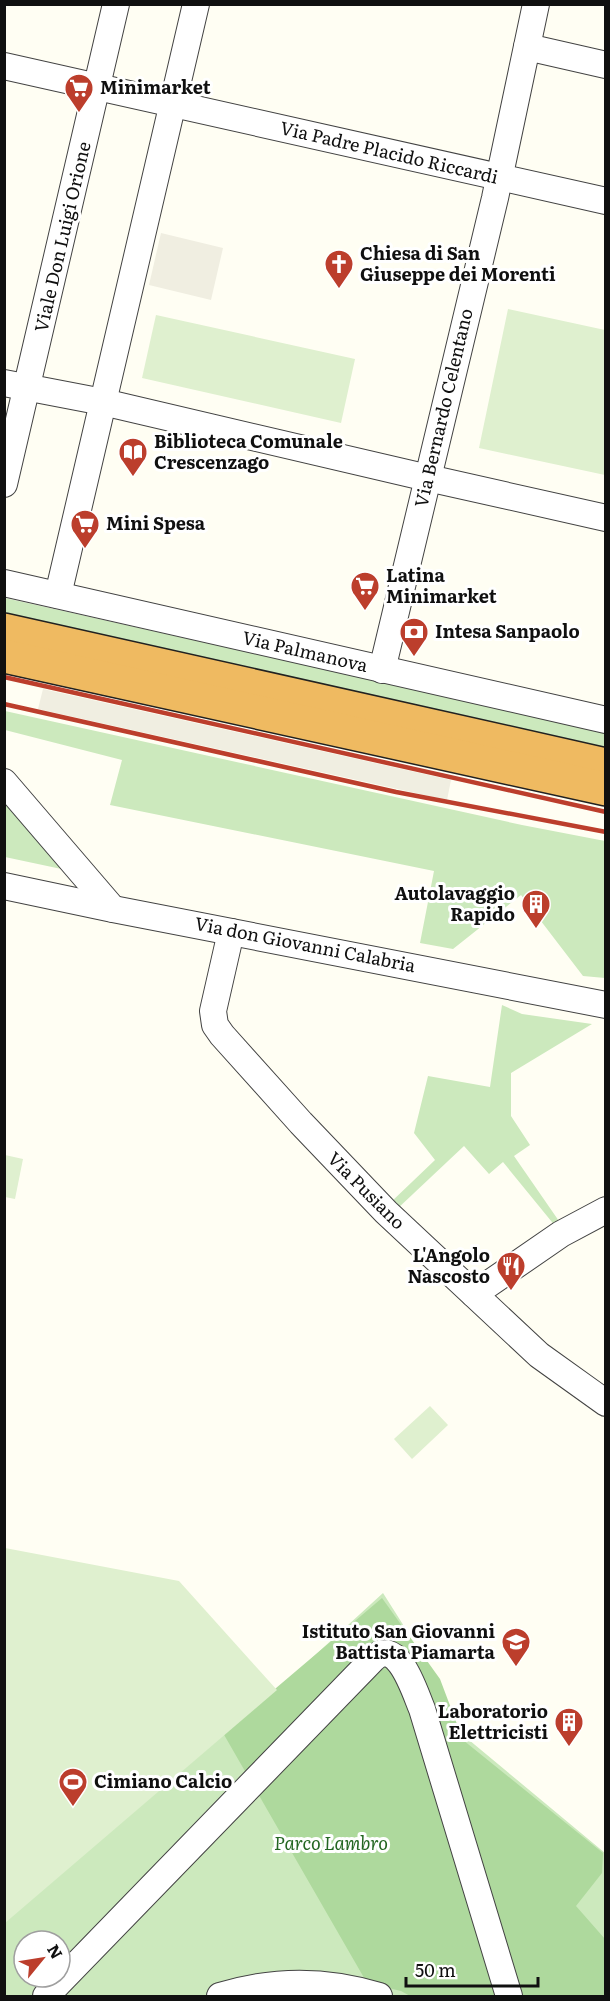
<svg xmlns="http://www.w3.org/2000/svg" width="610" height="2001" viewBox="0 0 610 2001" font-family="Literata,serif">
<rect width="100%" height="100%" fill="#fffef3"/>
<g fill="#cce9bd" fill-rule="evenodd">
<polygon points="5,598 605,732 605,748 5,613"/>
<polygon points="5,711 522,825 605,841 605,978 583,976 521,895 453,949 420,943 434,871 110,805 122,760 5,730"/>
<polygon points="5,798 66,870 5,857"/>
<polygon points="502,1005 522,1014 592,1024 511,1073 511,1116 530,1145 514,1156 561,1224 556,1227 503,1162 489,1174 464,1146 396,1210 390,1203 435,1160 414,1133 428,1076 490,1087"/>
<path d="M383,1593L402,1623L450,1711L457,1730L605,1853V1996H5V1912L277,1690ZM24,1941H60V1977H24Z"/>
</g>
<polygon fill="#aed99d" points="382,1598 440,1679 463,1740 603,1853 602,1873 576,1906 605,1939 605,1996 410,1996 401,1991 367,1983 223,1733"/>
<g fill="#dff0cf">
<polygon points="508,309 605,330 605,475 479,448"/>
<polygon points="156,315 355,359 341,423 142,378"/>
<polygon points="5,1155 23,1159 15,1199 5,1197"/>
<polygon points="430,1406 448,1425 412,1459 394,1439"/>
<polygon points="5,1548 179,1581 277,1690 5,1923"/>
</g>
<g fill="#f0eee1">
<polygon points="161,233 223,248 211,300 149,285"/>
<polygon points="43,689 451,780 447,800 38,709"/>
</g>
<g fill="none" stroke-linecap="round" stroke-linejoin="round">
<g stroke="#434343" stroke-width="28">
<g id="minor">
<polyline points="527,47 606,65"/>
<polyline points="4,66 606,201"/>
<polyline points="4,383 103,402 428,478 606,518"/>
<polyline points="4,484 116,4"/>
<polyline points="4,583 606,720"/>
<polyline points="58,595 196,4"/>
<polyline points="382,670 495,198 536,4"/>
<polyline points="4,782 113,909"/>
<polyline points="4,886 113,909 606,1005"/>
<polyline points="231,932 213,1011 215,1025 222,1035 301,1123 386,1212 539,1355 606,1403"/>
<polyline points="474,1294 561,1234 606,1210"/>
<path d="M46,1996L373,1659C398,1635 415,1693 422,1709L509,1996"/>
<path d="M220,1996C272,1980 327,1980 379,1996"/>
</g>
</g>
<g stroke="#212121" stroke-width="36">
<g id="highway">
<polyline points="4,630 606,765"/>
<polyline points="4,656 606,789"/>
</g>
</g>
<use href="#minor" stroke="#fff" stroke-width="26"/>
<use href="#highway" stroke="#efba61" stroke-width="33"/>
<g stroke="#bc3e2c" stroke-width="4.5">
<polyline points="4,677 606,812"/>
<polyline points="4,704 396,792 606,832"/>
</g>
</g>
<defs>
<g id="supermarket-pin" transform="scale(1.5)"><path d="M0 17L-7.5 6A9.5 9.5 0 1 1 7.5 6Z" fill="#bc3e2c" stroke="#fff"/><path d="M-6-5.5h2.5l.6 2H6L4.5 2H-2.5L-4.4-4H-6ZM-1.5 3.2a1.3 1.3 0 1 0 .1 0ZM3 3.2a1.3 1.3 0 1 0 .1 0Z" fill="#fff"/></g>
<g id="church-pin" transform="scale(1.5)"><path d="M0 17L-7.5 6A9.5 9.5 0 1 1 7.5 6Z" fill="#bc3e2c" stroke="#fff"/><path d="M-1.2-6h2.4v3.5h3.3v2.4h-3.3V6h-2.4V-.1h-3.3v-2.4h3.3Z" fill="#fff"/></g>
<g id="library-pin" transform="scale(1.5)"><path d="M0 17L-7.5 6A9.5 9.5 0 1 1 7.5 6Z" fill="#bc3e2c" stroke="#fff"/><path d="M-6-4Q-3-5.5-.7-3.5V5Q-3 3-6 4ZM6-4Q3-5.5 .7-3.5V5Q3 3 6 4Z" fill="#fff"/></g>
<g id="bank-pin" transform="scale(1.5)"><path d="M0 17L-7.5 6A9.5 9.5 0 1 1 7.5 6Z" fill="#bc3e2c" stroke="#fff"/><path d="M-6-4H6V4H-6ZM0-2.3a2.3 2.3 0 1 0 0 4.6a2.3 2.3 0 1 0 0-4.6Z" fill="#fff"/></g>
<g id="building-pin" transform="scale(1.5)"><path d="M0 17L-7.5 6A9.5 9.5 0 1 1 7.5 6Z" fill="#bc3e2c" stroke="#fff"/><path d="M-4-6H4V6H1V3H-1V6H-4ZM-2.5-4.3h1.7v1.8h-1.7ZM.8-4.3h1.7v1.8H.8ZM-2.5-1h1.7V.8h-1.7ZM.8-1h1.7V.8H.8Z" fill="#fff"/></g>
<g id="restaurant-pin" transform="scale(1.5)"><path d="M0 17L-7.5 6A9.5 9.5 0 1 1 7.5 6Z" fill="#bc3e2c" stroke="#fff"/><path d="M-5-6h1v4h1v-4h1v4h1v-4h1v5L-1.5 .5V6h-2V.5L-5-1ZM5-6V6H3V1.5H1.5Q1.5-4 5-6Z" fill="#fff"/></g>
<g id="school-pin" transform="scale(1.5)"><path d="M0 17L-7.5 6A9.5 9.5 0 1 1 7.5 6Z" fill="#bc3e2c" stroke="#fff"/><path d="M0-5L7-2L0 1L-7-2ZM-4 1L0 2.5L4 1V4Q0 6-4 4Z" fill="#fff"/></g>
<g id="stadium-pin" transform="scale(1.5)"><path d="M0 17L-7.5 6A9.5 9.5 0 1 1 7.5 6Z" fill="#bc3e2c" stroke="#fff"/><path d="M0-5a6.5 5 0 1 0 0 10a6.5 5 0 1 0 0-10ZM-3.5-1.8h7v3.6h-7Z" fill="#fff"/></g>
</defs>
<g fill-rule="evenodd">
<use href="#supermarket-pin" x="79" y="88"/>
<use href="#church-pin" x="339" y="264"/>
<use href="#library-pin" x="133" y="452"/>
<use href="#supermarket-pin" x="85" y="524"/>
<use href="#supermarket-pin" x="365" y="586"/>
<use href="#bank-pin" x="414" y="632"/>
<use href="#building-pin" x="536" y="904"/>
<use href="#restaurant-pin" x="511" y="1266"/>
<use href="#school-pin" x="516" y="1642"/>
<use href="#building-pin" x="569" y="1722"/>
<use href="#stadium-pin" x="73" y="1782"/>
</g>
<g text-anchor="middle" stroke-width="6" stroke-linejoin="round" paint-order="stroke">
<g font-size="18" font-weight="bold" fill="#101010" stroke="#fff" text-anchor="start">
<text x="100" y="94">Minimarket</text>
<text x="360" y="260">Chiesa di San<tspan x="360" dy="21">Giuseppe dei Morenti</tspan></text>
<text x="154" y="448">Biblioteca Comunale<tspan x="154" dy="21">Crescenzago</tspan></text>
<text x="106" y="530">Mini Spesa</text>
<text x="386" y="582">Latina<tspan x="386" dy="21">Minimarket</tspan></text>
<text x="435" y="638">Intesa Sanpaolo</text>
<text x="515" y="900" text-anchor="end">Autolavaggio<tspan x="515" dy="21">Rapido</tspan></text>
<text x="490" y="1262" text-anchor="end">L'Angolo<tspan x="490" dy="21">Nascosto</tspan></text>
<text x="495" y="1638" text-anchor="end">Istituto San Giovanni<tspan x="495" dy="21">Battista Piamarta</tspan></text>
<text x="548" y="1718" text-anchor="end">Laboratorio<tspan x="548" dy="21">Elettricisti</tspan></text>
<text x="94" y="1788">Cimiano Calcio</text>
</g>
<g font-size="18" fill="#101010" stroke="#fff">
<text transform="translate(389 153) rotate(13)" y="6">Via Padre Placido Riccardi</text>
<text transform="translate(63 237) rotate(-77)" y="6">Viale Don Luigi Orione</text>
<text transform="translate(444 408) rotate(-77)" y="6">Via Bernardo Celentano</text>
<text transform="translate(305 652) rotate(13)" y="6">Via Palmanova</text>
<text transform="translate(305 945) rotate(11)" y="6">Via don Giovanni Calabria</text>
<text transform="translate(366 1191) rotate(45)" y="6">Via Pusiano</text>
</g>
<g font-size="18" font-style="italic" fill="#246622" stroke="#fff">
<text x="331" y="1850">Parco Lambro</text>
</g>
</g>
<rect width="610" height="2001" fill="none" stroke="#101010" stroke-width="12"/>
<g transform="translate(42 1959) rotate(60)"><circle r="28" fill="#ffffff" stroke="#9f9f9f" stroke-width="1.5"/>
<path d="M0-4.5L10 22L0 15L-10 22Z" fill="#bc3e2c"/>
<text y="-9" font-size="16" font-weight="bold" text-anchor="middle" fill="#101010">N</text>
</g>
<path d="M406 1977v9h132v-9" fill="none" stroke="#101010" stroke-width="3"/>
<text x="415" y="1977" font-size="18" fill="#101010" stroke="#ffffff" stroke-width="4.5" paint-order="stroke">50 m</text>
</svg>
